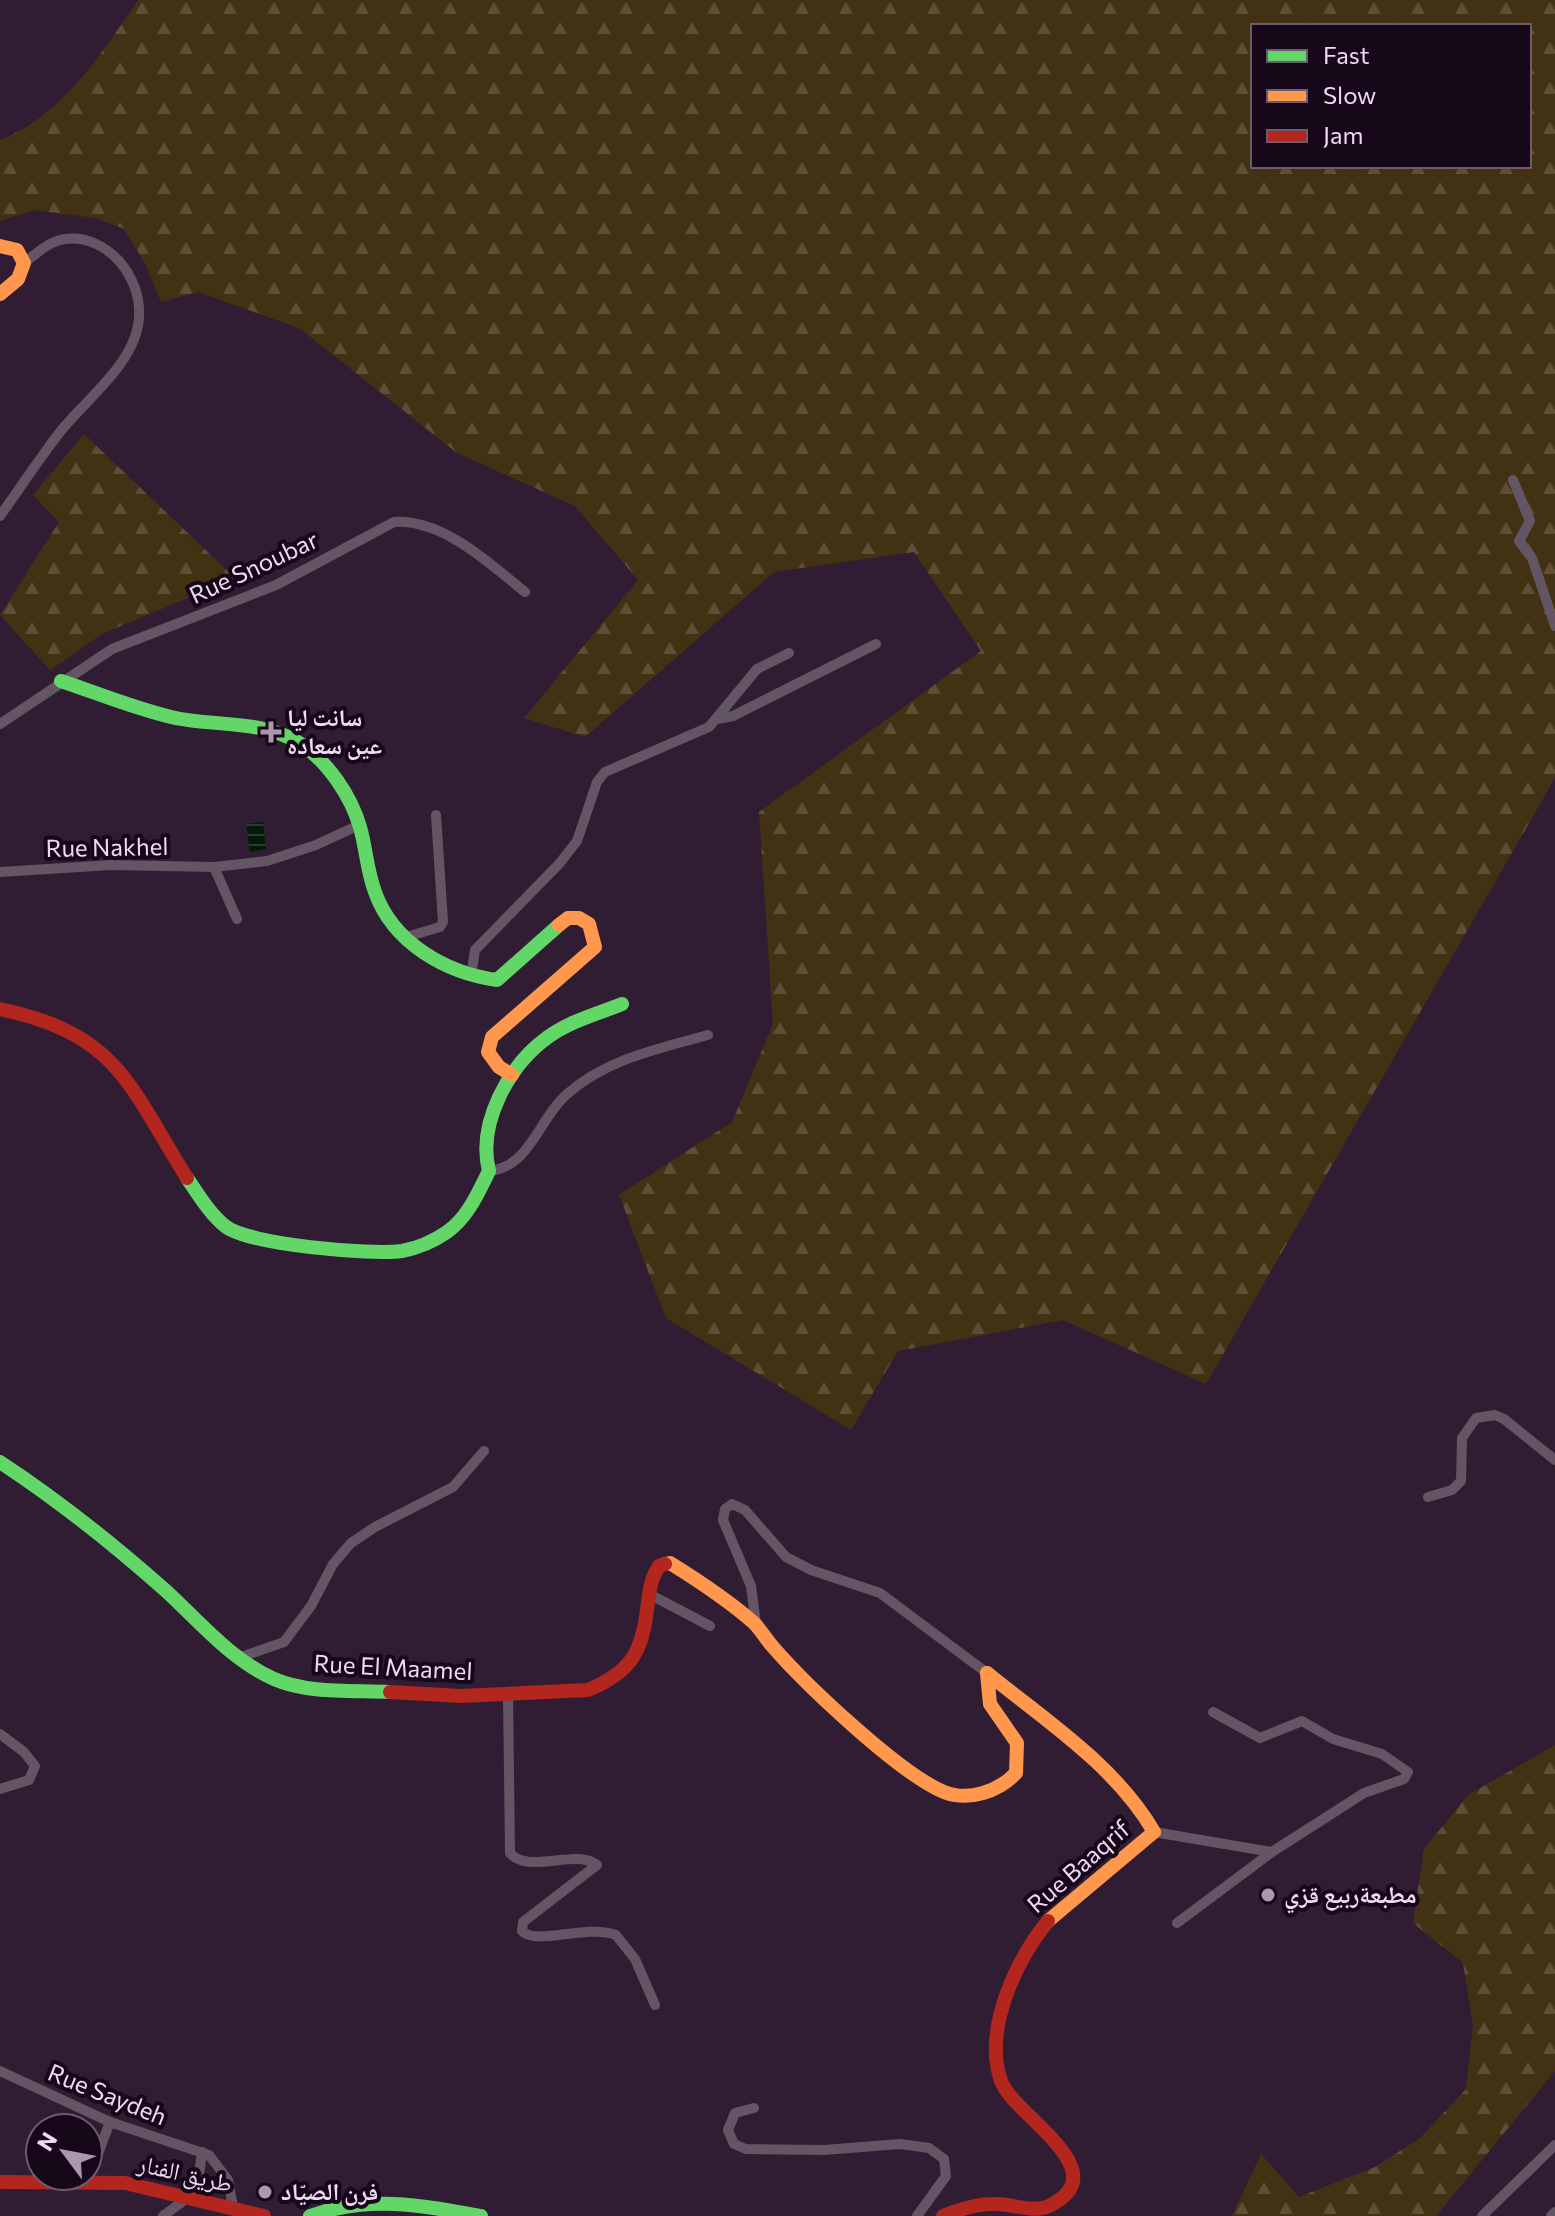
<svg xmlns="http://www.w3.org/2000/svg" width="1555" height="2216" viewBox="0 0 1555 2216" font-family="Commissioner,'Noto Naskh Arabic',sans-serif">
<defs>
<pattern id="forest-firs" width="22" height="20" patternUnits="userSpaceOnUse" patternTransform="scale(2)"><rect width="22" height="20" fill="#433113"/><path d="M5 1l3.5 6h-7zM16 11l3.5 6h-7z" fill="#5e4e36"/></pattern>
<pattern id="water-rules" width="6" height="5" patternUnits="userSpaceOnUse" patternTransform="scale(2)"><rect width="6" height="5" fill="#041a05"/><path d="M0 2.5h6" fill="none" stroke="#293b2a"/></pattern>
</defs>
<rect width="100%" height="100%" fill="#301d33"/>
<g fill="url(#forest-firs)" fill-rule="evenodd">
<path d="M138,0H1555V778L1206,1384L1063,1320L898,1351L851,1430L666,1318L619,1195L732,1122L773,1024L759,812L981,651L914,552L774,572L585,737L524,718L638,580L575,506L457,453L299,328L198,292L161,302L146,265L124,229L96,218L34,210L0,221V140C62,116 102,53 138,0ZM1253,26H1529V166H1253Z"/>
<polygon points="84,434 235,578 102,634 50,670 0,615 59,522 33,495"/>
<polygon points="1555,1745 1555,2071 1436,2216 1232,2216 1261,2154 1299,2197 1375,2167 1420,2138 1466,2089 1473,2025 1463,1963 1413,1923 1424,1849 1468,1795"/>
</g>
<polygon fill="url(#water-rules)" points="263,822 266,849 250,852 246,824"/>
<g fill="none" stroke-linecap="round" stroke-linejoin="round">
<g stroke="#635564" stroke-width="10">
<polyline points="1513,480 1530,521 1519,541 1532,558 1555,626"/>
<path d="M0,516C20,488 39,459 60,432C86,399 136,363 139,318C142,277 108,234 65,239C49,241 36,254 24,263"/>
<polyline points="717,719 733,716 876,644"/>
<path d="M0,724L112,649L276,585L394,522C443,519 489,563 525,592"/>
<polyline points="214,867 237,919"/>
<polyline points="0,872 111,865 214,867 267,861 316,845 359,825"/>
<polyline points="406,937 440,927 443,922 436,815"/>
<polyline points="471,976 475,950 559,864 577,841 597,782 605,772 709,727 757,669 789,653"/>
<path d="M489,1171C530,1167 538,1120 566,1095C606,1059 658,1049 708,1035"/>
<polyline points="1428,1497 1452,1490 1461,1481 1462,1438 1476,1418 1495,1415 1504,1419 1555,1460"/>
<polyline points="649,1594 710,1626"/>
<polyline points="756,1625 751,1586 723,1520 725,1509 732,1504 745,1510 786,1557 811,1570 880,1593 987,1673"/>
<polyline points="238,1658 284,1642 311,1606 333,1564 351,1543 375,1527 453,1487 484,1451"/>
<path d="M508,1694L510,1853C529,1875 576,1848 597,1865L523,1922L522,1931C535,1946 587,1924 616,1935L635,1959L655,2005"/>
<polyline points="1213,1712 1260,1738 1302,1721 1333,1739 1382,1754 1408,1772 1404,1779 1364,1793 1272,1852"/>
<polyline points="0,1734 24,1752 35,1766 29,1780 0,1789"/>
<polyline points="1154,1832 1272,1852 1177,1923"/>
<polyline points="0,2071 110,2122 209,2155 228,2180 233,2207"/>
<polyline points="754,2108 735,2113 728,2130 734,2144 746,2149 824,2150 900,2144 929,2148 944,2159 946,2176 917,2216"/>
<polyline points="88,2180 110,2122"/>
<polyline points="196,2198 202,2152"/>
<polyline points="163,2216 190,2196"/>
<polyline points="1482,2216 1555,2145"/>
<polyline points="1551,2216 1555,2212"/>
</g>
<g stroke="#63d668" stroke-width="14">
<path d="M61,681C97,693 133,708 171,717C213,727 263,719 301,744C328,762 351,796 360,827C366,848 367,871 375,892C393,943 446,973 497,980L559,925"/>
<path d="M187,1178C198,1194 210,1214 225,1226C248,1245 371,1255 402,1251C418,1248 434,1241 447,1232C468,1217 478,1193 489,1171C477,1123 509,1065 548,1037C570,1021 597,1014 622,1004"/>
<path d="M0,1462C58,1500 113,1544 165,1590C199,1621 231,1660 274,1679C308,1694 354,1690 390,1692"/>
<path d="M310,2216C369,2195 421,2205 481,2216"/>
</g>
<g stroke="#ff974d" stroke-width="14">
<polyline points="0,246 17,250 24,263 18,279 0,294"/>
<polyline points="512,1075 499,1067 488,1052 492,1037 595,947 589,924 579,918 568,918 559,925"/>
<path d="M665,1564L670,1563C699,1581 728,1600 754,1623C761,1630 766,1639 773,1647C806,1685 900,1774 944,1792C969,1802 999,1791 1016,1773L1017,1743L990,1704L987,1673"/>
<path d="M987,1673C1045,1720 1116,1766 1154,1832L1048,1921"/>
</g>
<g stroke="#b3261e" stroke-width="14">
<path d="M0,1009C118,1034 128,1084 187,1178"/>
<path d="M390,1692L460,1696L588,1690C634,1671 643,1649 648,1602C650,1588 651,1578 659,1566L665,1564"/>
<polyline points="0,2182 125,2183 264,2216"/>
<path d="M943,2216C960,2209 978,2203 997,2204C1014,2204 1034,2214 1051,2205C1118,2170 1013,2115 1001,2081C983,2030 1016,1960 1048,1921"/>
</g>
</g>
<g fill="#ac97b0" stroke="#160719" stroke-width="3">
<path d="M267 720h8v8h8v8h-8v8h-8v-8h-8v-8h8z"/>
<circle cx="1268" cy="1895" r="8"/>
<circle cx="265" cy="2192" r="8"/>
</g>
<g text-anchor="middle" stroke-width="8" stroke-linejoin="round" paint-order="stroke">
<g font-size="24" fill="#efd9f3" stroke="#160719">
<text transform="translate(254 568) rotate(-25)" y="8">Rue Snoubar</text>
<text transform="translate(107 848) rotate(-1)" y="8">Rue Nakhel</text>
<text transform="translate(393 1668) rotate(3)" y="8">Rue El Maamel</text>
<text transform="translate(1079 1867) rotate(-41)" y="8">Rue Baaqrif</text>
<text transform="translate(107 2095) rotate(22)" y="8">Rue Saydeh</text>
<text transform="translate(185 2174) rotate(13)" y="8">طريق الفنار</text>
</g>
<g font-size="24" font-weight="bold" fill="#efd9f3" stroke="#160719" text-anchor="start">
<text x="287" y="726">سانت ليا<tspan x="287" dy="28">عين سعاده</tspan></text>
<text x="1284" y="1903">مطبعةربيع قزي</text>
<text x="281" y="2200">فرن الصيّاد</text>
</g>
</g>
<rect x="1251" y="24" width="280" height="144" fill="#160719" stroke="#6d5b70" stroke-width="2"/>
<rect x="1267" y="50" width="40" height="12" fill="#63d668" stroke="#6d5b70" stroke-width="2"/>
<text x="1323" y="64" font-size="24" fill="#efd9f3">Fast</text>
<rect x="1267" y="90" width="40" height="12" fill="#ff974d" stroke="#6d5b70" stroke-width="2"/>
<text x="1323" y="104" font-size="24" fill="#efd9f3">Slow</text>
<rect x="1267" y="130" width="40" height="12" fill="#b3261e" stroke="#6d5b70" stroke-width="2"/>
<text x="1323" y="144" font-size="24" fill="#efd9f3">Jam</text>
<g transform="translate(64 2152) rotate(302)"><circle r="38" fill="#160719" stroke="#6d5b70" stroke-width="2"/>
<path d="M0-6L14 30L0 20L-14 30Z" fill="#ac97b0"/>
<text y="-12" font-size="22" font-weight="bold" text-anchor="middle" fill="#efd9f3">N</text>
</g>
</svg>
